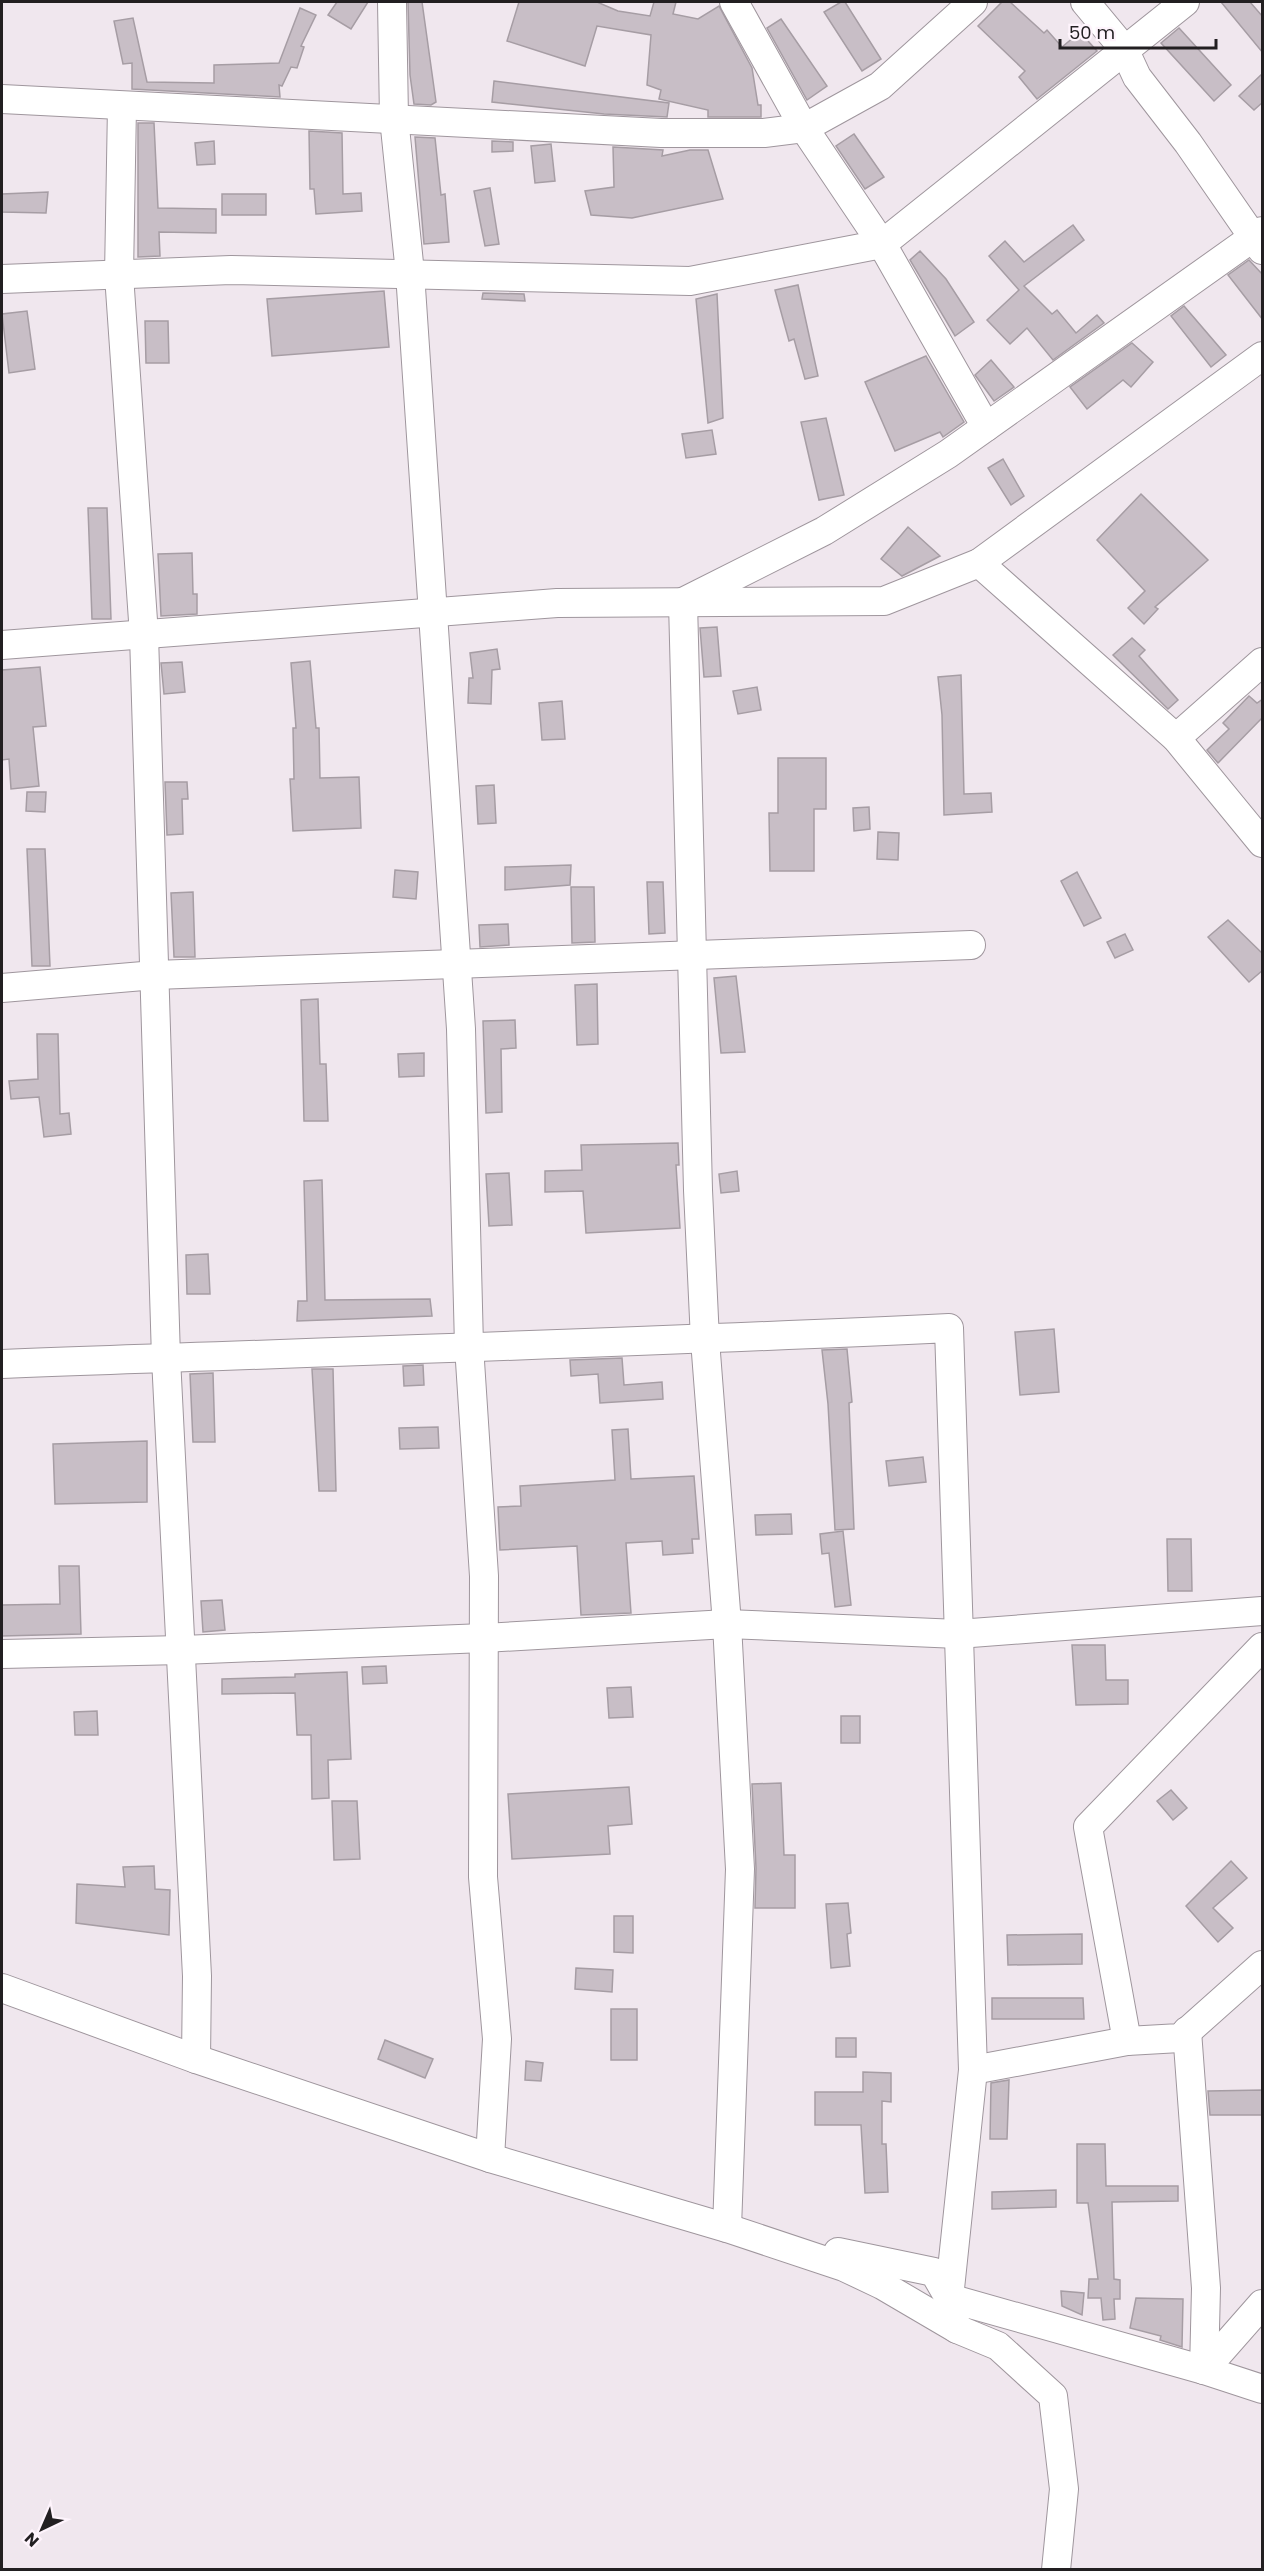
<svg xmlns="http://www.w3.org/2000/svg" width="1264" height="2571" viewBox="0 0 1264 2571" font-family="Poppins,sans-serif">
<rect width="100%" height="100%" fill="#f0e7ee"/>
<g fill="#c8bec6" stroke="#a69da4" stroke-width="1.5">
<polygon points="337,2 368,2 351,29 328,15"/>
<polygon points="408,2 422,2 436,102 431,105 414,104 410,75"/>
<polygon points="519,2 597,2 618,11 650,16 654,2 676,2 673,14 698,19 719,6 752,68 758,105 761,105 761,117 708,117 708,110 659,99 661,90 647,85 651,35 597,26 585,66 507,41"/>
<polygon points="841,2 845,2 881,59 862,71 824,12"/>
<polygon points="1002,2 1010,2 1044,33 1047,30 1062,47 1080,32 1097,51 1037,99 1019,77 1025,71 978,26"/>
<polygon points="1221,2 1250,2 1263,17 1263,53"/>
<polygon points="300,8 316,15 301,46 304,47 297,68 291,67 282,86 279,85 280,97 132,89 132,63 123,64 114,21 133,18 147,82 214,83 214,65 279,63"/>
<polygon points="781,19 827,86 807,100 767,28"/>
<polygon points="1179,28 1231,85 1214,101 1161,43"/>
<polygon points="1263,73 1263,102 1254,110 1239,96"/>
<polygon points="494,81 669,103 667,117 604,114 492,102"/>
<polygon points="138,123 154,123 158,208 216,209 216,233 159,232 160,256 138,257"/>
<polygon points="309,131 342,133 343,194 361,193 362,211 316,214 314,189 310,189"/>
<polygon points="854,134 884,177 865,189 836,146"/>
<polygon points="415,137 435,138 441,195 445,194 449,242 424,244"/>
<polygon points="214,141 215,164 197,165 195,143"/>
<polygon points="492,141 513,142 513,151 492,152"/>
<polygon points="551,144 555,181 535,183 531,146"/>
<polygon points="613,147 663,150 662,156 690,150 708,150 723,199 632,218 591,215 585,191 614,187"/>
<polygon points="490,188 499,244 485,246 474,191"/>
<polygon points="48,192 46,213 2,212 2,194"/>
<rect x="222" y="194" width="44" height="21"/>
<polygon points="1073,225 1084,240 1024,286 1052,314 1057,310 1076,333 1097,315 1104,323 1053,360 1027,328 1010,344 987,320 1019,290 989,256 1005,241 1024,262"/>
<polygon points="920,251 946,279 974,322 955,336 910,260"/>
<polygon points="1249,260 1263,275 1263,320 1228,275"/>
<polygon points="798,285 818,376 805,379 794,339 789,341 775,290"/>
<polygon points="384,291 389,347 272,356 267,299"/>
<polygon points="483,293 524,294 525,301 482,299"/>
<polygon points="717,294 723,418 708,423 696,299"/>
<polygon points="1184,306 1226,355 1211,367 1171,316"/>
<polygon points="27,311 35,369 9,373 2,314"/>
<polygon points="145,321 168,321 169,363 146,363"/>
<polygon points="1132,343 1153,362 1131,387 1123,380 1087,409 1070,387"/>
<polygon points="926,356 964,422 943,437 940,432 895,451 865,382"/>
<polygon points="991,360 1014,387 994,401 975,375"/>
<polygon points="826,418 844,495 819,500 801,422"/>
<polygon points="712,430 716,454 686,458 682,434"/>
<polygon points="1003,459 1024,496 1011,505 988,468"/>
<polygon points="1141,494 1208,560 1155,607 1158,609 1144,624 1128,608 1145,591 1097,540"/>
<polygon points="88,508 107,508 111,619 92,619"/>
<polygon points="908,527 940,556 902,576 881,559"/>
<polygon points="192,553 193,594 197,594 197,614 161,616 158,554"/>
<polygon points="717,627 721,676 704,677 700,628"/>
<polygon points="1132,638 1145,650 1139,656 1178,700 1168,709 1113,655"/>
<polygon points="497,649 500,669 492,670 491,704 468,703 469,678 473,678 470,653"/>
<polygon points="310,661 316,728 319,728 320,778 359,777 361,828 293,831 290,779 294,779 293,728 296,728 291,663"/>
<polygon points="182,662 185,692 164,694 161,663"/>
<polygon points="40,667 46,726 33,727 39,786 11,789 9,759 2,760 2,670"/>
<polygon points="961,675 964,794 991,793 992,812 944,815 942,715 938,677"/>
<polygon points="757,687 761,710 738,714 733,691"/>
<polygon points="1249,696 1257,703 1263,699 1263,717 1218,763 1207,750 1229,729 1223,723"/>
<polygon points="562,701 565,739 542,740 539,703"/>
<polygon points="778,758 826,758 826,809 814,809 814,871 770,871 769,813 778,813"/>
<polygon points="165,782 187,782 188,799 182,799 183,834 167,835"/>
<polygon points="494,785 496,823 478,824 476,786"/>
<polygon points="27,792 46,792 45,812 26,811"/>
<polygon points="869,807 870,829 854,831 853,808"/>
<polygon points="878,832 899,833 898,860 877,859"/>
<polygon points="27,849 45,849 50,966 32,966"/>
<polygon points="571,865 570,885 505,890 505,867"/>
<polygon points="395,870 418,872 416,899 393,897"/>
<polygon points="1077,872 1101,918 1084,926 1061,881"/>
<polygon points="647,882 663,882 665,933 649,934"/>
<polygon points="571,887 594,887 595,942 572,943"/>
<polygon points="193,892 195,957 174,957 171,893"/>
<polygon points="1228,920 1263,954 1263,970 1249,982 1208,937"/>
<polygon points="508,924 509,945 480,947 479,925"/>
<polygon points="1125,934 1133,950 1115,958 1107,942"/>
<polygon points="736,976 745,1052 721,1053 714,978"/>
<polygon points="597,984 598,1044 577,1045 575,985"/>
<polygon points="318,999 320,1064 326,1064 328,1121 304,1121 301,1000"/>
<polygon points="515,1020 516,1048 501,1049 502,1112 486,1113 483,1021"/>
<polygon points="37,1034 58,1034 60,1114 69,1113 71,1134 44,1137 39,1097 11,1099 9,1081 38,1079"/>
<polygon points="424,1053 424,1076 399,1077 398,1054"/>
<polygon points="678,1143 679,1165 676,1165 680,1228 586,1233 583,1191 545,1192 545,1171 582,1170 581,1145"/>
<polygon points="737,1171 739,1191 721,1193 719,1174"/>
<polygon points="509,1173 512,1225 489,1226 486,1174"/>
<polygon points="322,1180 325,1300 430,1299 432,1316 297,1321 298,1301 307,1301 304,1181"/>
<polygon points="208,1254 210,1294 187,1294 186,1255"/>
<polygon points="1054,1329 1059,1392 1020,1395 1015,1332"/>
<polygon points="847,1349 852,1402 849,1403 854,1529 835,1530 828,1404 822,1350"/>
<polygon points="622,1358 624,1385 662,1382 663,1399 600,1403 598,1374 571,1376 570,1360"/>
<polygon points="423,1365 424,1385 404,1386 403,1366"/>
<polygon points="312,1369 333,1369 336,1491 319,1491"/>
<polygon points="213,1373 215,1442 193,1442 190,1374"/>
<polygon points="438,1427 439,1448 400,1449 399,1428"/>
<polygon points="628,1429 631,1479 694,1476 699,1539 692,1539 693,1553 663,1555 662,1541 626,1543 631,1613 581,1615 577,1546 500,1550 498,1507 521,1506 520,1486 615,1480 612,1430"/>
<polygon points="147,1441 147,1502 55,1504 53,1444"/>
<polygon points="923,1457 926,1482 889,1486 886,1461"/>
<polygon points="791,1514 792,1534 756,1535 755,1515"/>
<polygon points="843,1531 851,1605 835,1607 829,1553 822,1554 820,1534"/>
<polygon points="1167,1539 1191,1539 1192,1591 1168,1591"/>
<polygon points="59,1566 79,1566 81,1634 2,1636 2,1605 60,1604"/>
<polygon points="222,1600 225,1630 203,1632 201,1601"/>
<polygon points="1072,1645 1105,1645 1106,1680 1128,1680 1128,1704 1076,1705"/>
<polygon points="386,1666 387,1683 363,1684 362,1667"/>
<polygon points="347,1672 351,1759 328,1760 329,1798 312,1799 311,1735 297,1735 295,1693 222,1694 222,1679 295,1677 295,1674"/>
<polygon points="631,1687 633,1717 609,1718 607,1688"/>
<polygon points="97,1711 98,1735 75,1735 74,1712"/>
<rect x="841" y="1716" width="19" height="27"/>
<polygon points="781,1783 784,1855 795,1855 795,1908 755,1908 756,1868 752,1784"/>
<polygon points="629,1787 632,1824 608,1826 610,1854 512,1859 508,1794"/>
<polygon points="1171,1790 1187,1808 1173,1820 1157,1801"/>
<polygon points="332,1801 357,1801 360,1859 334,1860"/>
<polygon points="1231,1861 1247,1878 1213,1908 1233,1928 1218,1942 1186,1906"/>
<polygon points="154,1866 155,1889 170,1890 169,1935 76,1923 77,1884 125,1887 123,1867"/>
<polygon points="848,1903 851,1933 847,1934 850,1966 831,1968 826,1904"/>
<polygon points="614,1916 633,1916 633,1953 614,1952"/>
<polygon points="1082,1934 1082,1964 1008,1965 1007,1935"/>
<polygon points="576,1968 613,1970 612,1992 575,1989"/>
<polygon points="992,1998 1083,1998 1084,2019 992,2019"/>
<rect x="611" y="2009" width="26" height="51"/>
<rect x="836" y="2038" width="20" height="19"/>
<polygon points="385,2040 433,2059 425,2078 378,2059"/>
<polygon points="526,2061 543,2063 541,2081 525,2080"/>
<polygon points="863,2072 891,2073 891,2102 882,2101 882,2144 886,2144 888,2192 865,2193 861,2125 815,2125 815,2092 863,2092"/>
<polygon points="1009,2080 1007,2139 990,2139 991,2083"/>
<polygon points="1263,2090 1263,2115 1210,2115 1208,2091"/>
<polygon points="1077,2144 1105,2144 1106,2186 1178,2186 1178,2201 1112,2202 1114,2279 1120,2280 1120,2299 1114,2299 1115,2319 1103,2320 1101,2298 1088,2298 1089,2279 1098,2279 1088,2203 1077,2203"/>
<polygon points="1056,2190 1056,2207 992,2209 992,2192"/>
<polygon points="1061,2291 1084,2293 1082,2315 1062,2306"/>
<polygon points="1136,2298 1183,2299 1182,2347 1160,2340 1161,2336 1130,2328"/>
</g>
<g fill="none" stroke-linecap="round" stroke-linejoin="round">
<g stroke="#9f969d" stroke-width="30">
<g id="minor">
<polyline points="392,2 394,118 410,273 461,1029 469,1346 484,1576 483,1877 497,2039 490,2158"/>
<polyline points="734,2 804,128 882,244 986,427"/>
<polyline points="1085,2 1124,49 1137,77 1188,143 1262,250"/>
<polyline points="2,99 661,133 764,133 804,128 880,86 973,2"/>
<polyline points="122,106 119,275 144,635 166,1358 197,1976 196,2059"/>
<polyline points="2,279 231,270 690,281 882,244 1185,2"/>
<polyline points="979,563 1176,738 1262,843"/>
<polyline points="2,645 557,603 884,601 979,563 1262,356"/>
<polyline points="1176,738 1262,662"/>
<polyline points="2,988 155,975 971,945"/>
<path d="M2,1364C317,1352 634,1343 949,1328L973,2070L949,2298L957,2329"/>
<polyline points="2,1654 182,1650 484,1638 727,1624 958,1634 1262,1611"/>
<polyline points="2,1988 196,2059 490,2158 727,2228 844,2267 882,2285 957,2329 998,2346 1053,2396 1064,2489 1056,2570"/>
<polyline points="1187,2031 1206,2288 1204,2370"/>
<polyline points="1127,2041 1088,1827 1262,1647"/>
<polyline points="973,2070 1127,2041 1180,2038 1262,1965"/>
<polyline points="727,2228 740,1869 727,1624 705,1340 698,1190 683,602 824,531 948,454 1262,231"/>
<polyline points="838,2252 934,2272 949,2298 1204,2370 1262,2389"/>
<polyline points="1204,2370 1262,2304"/>
</g>
</g>
<use href="#minor" stroke="#fff" stroke-width="28"/>
</g>
<rect width="1264" height="2571" fill="none" stroke="#221f21" stroke-width="6"/>
<g transform="translate(42 2529) rotate(224)" stroke="#fef4fc" stroke-width="4.5" paint-order="stroke">
<path d="M0-4.5L10 22L0 15L-10 22Z" fill="#221f21"/>
<text y="-9" font-size="16" font-weight="bold" text-anchor="middle" fill="#221f21">N</text>
</g>
<path d="M1060 39v9h156v-9" fill="none" stroke="#221f21" stroke-width="3"/>
<text x="1069" y="39" font-size="18" fill="#221f21" stroke="#fef4fc" stroke-width="4.5" paint-order="stroke">50 m</text>
</svg>
